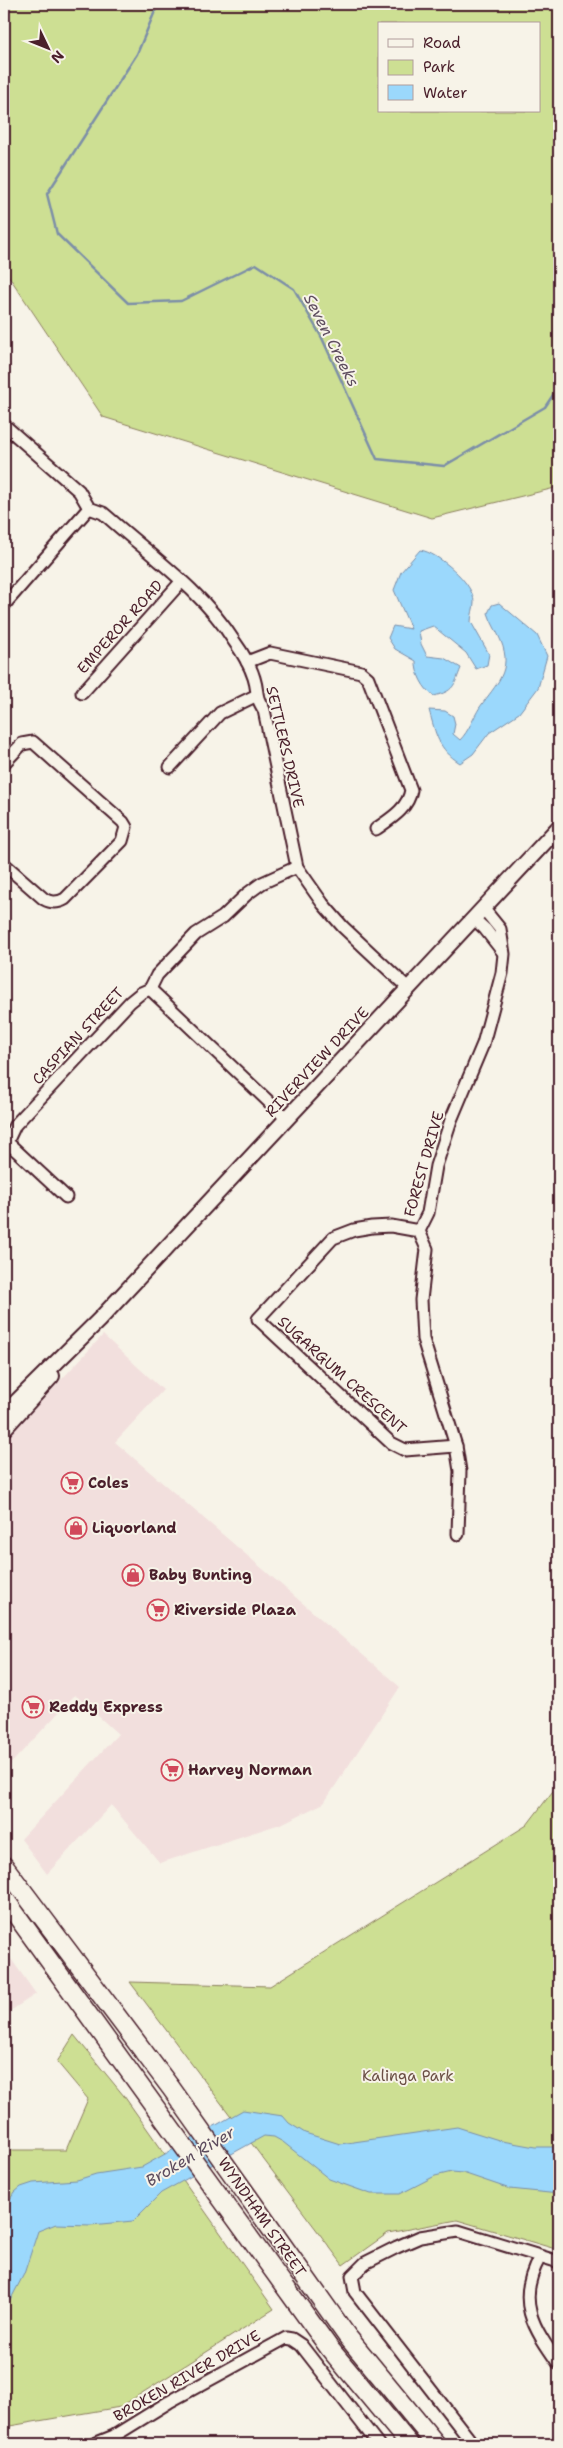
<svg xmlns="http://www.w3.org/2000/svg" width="563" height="2448" viewBox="0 0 563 2448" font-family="'Shantell Sans',sans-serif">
<rect width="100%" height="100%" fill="#f7f3e8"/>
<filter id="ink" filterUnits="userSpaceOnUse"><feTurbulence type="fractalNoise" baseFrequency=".02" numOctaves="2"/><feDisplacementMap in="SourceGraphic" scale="10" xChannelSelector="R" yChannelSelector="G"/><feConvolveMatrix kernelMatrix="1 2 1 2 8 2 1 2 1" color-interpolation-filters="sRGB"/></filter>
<g filter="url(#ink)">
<g fill="#f2dfdd">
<polygon points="103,1335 163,1390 115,1442 400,1687 324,1803 283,1823 160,1863 111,1805 47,1874 21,1839 118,1734 75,1695 4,1771 4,1441"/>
<polygon points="4,1949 36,1994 4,2015"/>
</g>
<g fill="#cddf93" stroke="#8c7f5f" fill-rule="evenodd">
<path d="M4,4H559V487L432,518L103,417L4,269ZM379,24H539V111H379Z"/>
<polygon points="559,1783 559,2250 457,2220 388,2233 343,2265 130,1982 270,1986 527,1825"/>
<polygon points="74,2035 124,2096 274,2309 120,2407 4,2427 4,2150 66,2150 88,2099 57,2062"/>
</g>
<g fill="#9bd8fc" stroke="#7b8ea8">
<path d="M420,550C437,552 474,583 474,602C474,608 471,615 471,622L489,654L487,665L476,669L466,653L433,626L419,631L421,644L427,656L444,658L461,668C454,686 454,691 434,696C424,690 415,673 416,661L395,649L388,638L393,626L411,629L394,590L401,572Z"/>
<path d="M499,603L537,635L547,656L538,688L519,713L489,733L473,754L460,763C438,749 436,735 429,710L445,711L453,716L455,724L453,734L460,740C469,731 473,718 480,707C496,684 513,671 501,641C497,631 491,623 488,613L492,605Z"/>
<polygon points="243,2110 283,2116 289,2123 305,2133 340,2144 457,2127 502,2141 535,2147 559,2147 559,2194 510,2189 463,2173 452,2172 435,2176 400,2194 371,2194 329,2179 283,2142 274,2137 264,2136 161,2193 133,2221 91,2225 56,2224 38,2231 24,2274 4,2312 4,2219 10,2199 15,2192 21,2187 33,2183 77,2180 96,2174 142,2167"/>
</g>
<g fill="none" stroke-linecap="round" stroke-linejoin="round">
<polyline stroke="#7b8ea8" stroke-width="2.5" points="158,4 137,54 47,194 57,234 128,303 181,301 256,264 294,289 322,338 377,459 444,466 545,407 559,386"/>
<g stroke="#4a1f2b" stroke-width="15">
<g id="minor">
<path d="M4,425L79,491L89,508L103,513L110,519C153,557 204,593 234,641C242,652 250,665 254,678C259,694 254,694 264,710L297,867L323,904L343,927L408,988"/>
<polyline points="4,605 89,508"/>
<path d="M247,662L270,653L361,672L368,678L411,790C408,809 390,819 376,829"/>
<polyline points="82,693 181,582"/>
<path d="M4,763L22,744L33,742L123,822L126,827L122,841L65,899C58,903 51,903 44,899L4,864"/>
<polyline points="170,767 220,713 255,696"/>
<polyline points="473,918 485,929 503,952"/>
<polyline points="150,989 287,1119"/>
<polyline points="7,1142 66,1197"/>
<polyline points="4,1143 7,1142 15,1125 130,1002 141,993 150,989 157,975 196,934 223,917 247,894 262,883 297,867"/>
<polyline points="419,1231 391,1226 372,1227 354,1230 333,1238 258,1319 391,1443 405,1450 456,1446"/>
<polyline points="458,1534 460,1471 456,1446 423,1339 421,1300 427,1249 419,1231 428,1213 436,1166 451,1120 483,1044 502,973 504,954 500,929 483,908"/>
<path d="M540,2257C515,2301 533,2327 559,2364"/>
<polyline points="94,2444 114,2436 169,2402 286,2338 292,2339 301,2345 378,2444"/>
<polyline points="473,2444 355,2292 352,2276 365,2263 397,2247 420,2237 458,2231 559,2262"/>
</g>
</g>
<g stroke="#4a1f2b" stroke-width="18">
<g id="tertiary">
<polyline points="4,1414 99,1320 559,827"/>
<polyline points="4,1429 52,1376"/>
</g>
</g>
<g stroke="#4a1f2b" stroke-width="21">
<g id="trunk">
<polyline points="4,1866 171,2088 347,2336 436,2444"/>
<polyline points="4,1898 330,2349 409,2444"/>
</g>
</g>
<use href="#minor" stroke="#f7f3e8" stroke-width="11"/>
<use href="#tertiary" stroke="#f7f3e8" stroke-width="14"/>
<use href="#trunk" stroke="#f7f3e8" stroke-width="18"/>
</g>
</g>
<defs>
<g id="supermarket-ring" transform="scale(1.125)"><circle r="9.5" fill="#f7f3e8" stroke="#d1495b" stroke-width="1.5"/><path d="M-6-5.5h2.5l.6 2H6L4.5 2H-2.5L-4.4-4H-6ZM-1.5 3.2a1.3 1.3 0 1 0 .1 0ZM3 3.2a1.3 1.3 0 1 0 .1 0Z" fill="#d1495b"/></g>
<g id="shop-ring" transform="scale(1.125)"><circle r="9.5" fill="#f7f3e8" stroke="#d1495b" stroke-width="1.5"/><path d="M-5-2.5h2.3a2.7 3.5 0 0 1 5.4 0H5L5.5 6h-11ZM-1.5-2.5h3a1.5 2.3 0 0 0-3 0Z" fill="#d1495b"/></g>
</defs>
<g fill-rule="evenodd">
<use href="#supermarket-ring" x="72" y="1483"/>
<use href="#shop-ring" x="76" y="1528"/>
<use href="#shop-ring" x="133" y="1575"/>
<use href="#supermarket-ring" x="158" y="1610"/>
<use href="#supermarket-ring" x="33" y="1707"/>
<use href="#supermarket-ring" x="172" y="1770"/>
</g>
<g text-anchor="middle" stroke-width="4" stroke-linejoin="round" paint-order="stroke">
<g font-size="15" fill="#4a1f2b" stroke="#f7f3e8">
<text transform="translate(120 627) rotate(-48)" y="5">EMPEROR ROAD</text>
<text transform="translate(285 747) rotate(77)" y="5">SETTLERS DRIVE</text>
<text transform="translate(78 1036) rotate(-47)" y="5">CASPIAN STREET</text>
<text transform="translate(317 1062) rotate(-47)" y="5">RIVERVIEW DRIVE</text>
<text transform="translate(424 1164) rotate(-74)" y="5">FOREST DRIVE</text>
<text transform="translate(342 1375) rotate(42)" y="5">SUGARGUM CRESCENT</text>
<text transform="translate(262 2217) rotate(55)" y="5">WYNDHAM STREET</text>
<text transform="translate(187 2376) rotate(-30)" y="5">BROKEN RIVER DRIVE</text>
</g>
<g font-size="15" font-weight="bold" fill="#4a1f2b" stroke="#f7f3e8" text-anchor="start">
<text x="88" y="1488">Coles</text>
<text x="92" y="1533">Liquorland</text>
<text x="149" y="1580">Baby Bunting</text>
<text x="174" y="1615">Riverside Plaza</text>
<text x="49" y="1712">Reddy Express</text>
<text x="188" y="1775">Harvey Norman</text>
</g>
<g font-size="15" fill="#6b4f45" stroke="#f7f3e8">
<text x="408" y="2081">Kalinga Park</text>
</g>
<g font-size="16" font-style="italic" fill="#5e4d5f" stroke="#f7f3e8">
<text transform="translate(332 340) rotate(63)" y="6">Seven Creeks</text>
<text transform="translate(190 2156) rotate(-31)" y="6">Broken River</text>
</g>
</g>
<rect width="563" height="2448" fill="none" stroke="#f7f3e8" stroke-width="20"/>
<rect x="10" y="10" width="543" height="2428" fill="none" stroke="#4a1f2b" stroke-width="2" filter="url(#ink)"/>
<rect x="378" y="22" width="162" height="90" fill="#f7f3e8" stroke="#b29e9c"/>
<rect x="388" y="39" width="25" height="8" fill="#f7f3e8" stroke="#b29e9c"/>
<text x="423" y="48" font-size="15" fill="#4a1f2b">Road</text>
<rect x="388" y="60" width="25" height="15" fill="#cddf93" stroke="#b29e9c"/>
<text x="423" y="72" font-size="15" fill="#4a1f2b">Park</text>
<rect x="388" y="85" width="25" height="15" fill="#9bd8fc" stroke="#b29e9c"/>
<text x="423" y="98" font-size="15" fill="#4a1f2b">Water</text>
<g transform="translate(48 48) rotate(133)" stroke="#f7f3e8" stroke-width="4" paint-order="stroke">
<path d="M0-4L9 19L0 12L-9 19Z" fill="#4a1f2b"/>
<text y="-8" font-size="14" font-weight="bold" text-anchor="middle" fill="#4a1f2b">N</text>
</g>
</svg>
